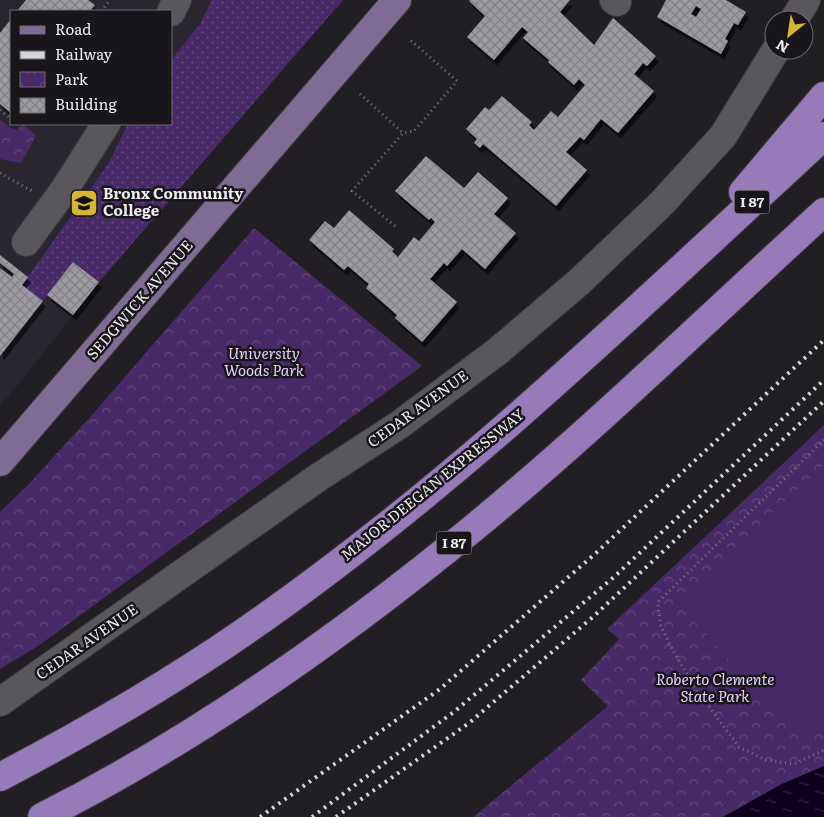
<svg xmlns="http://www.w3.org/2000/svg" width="824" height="817" viewBox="0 0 824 817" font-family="Literata,serif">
<defs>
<pattern id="grass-dots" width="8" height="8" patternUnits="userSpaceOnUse" patternTransform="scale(1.25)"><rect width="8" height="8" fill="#482a68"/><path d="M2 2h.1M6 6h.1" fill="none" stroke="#63497e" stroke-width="1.8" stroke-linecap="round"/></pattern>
<pattern id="park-crowns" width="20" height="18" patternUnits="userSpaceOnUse" patternTransform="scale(1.25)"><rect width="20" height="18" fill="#482a68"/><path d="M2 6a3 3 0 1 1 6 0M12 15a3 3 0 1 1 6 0" fill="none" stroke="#63497e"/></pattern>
<pattern id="water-ripples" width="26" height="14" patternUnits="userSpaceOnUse" patternTransform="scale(1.25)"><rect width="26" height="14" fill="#0e001f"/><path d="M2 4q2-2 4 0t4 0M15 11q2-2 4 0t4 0" fill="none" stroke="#312540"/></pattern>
<pattern id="building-cross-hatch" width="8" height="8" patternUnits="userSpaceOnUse" patternTransform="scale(1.25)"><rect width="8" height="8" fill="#9c9aa0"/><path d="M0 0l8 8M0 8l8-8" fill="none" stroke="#828186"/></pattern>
<filter id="shadow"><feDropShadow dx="3" dy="5.5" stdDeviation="0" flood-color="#0009"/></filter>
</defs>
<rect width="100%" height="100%" fill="#211f24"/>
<path fill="#2a2630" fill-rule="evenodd" d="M0,0H343L99,282L18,385L0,405ZM11,11H171V124H11Z"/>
<polygon fill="url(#grass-dots)" points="212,0 343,0 99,282 73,262 43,301 22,285 108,164 128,124 171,124 171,60 200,24"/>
<g fill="url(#park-crowns)">
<polygon points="0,120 16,131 23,124 36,136 21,163 0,159"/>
<polygon points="254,228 422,366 38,646 0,669 0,512 27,486 91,416"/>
<polygon points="824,425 824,766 782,784 723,817 473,817 608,706 581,680 619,639 607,629"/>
</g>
<polygon fill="#482a68" points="824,465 824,725 806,741 676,602"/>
<polygon fill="url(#water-ripples)" points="824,766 824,817 723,817 782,784"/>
<g fill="url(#building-cross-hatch)" fill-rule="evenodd" filter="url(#shadow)">
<polygon points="26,0 88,0 95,5 90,11 17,11"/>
<polygon points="470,0 570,0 560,12 594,45 613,18 656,56 647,66 643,63 634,74 654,91 618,133 601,119 584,140 580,137 566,152 587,170 556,206 483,144 480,148 474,143 477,139 466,129 485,107 489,110 502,96 532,122 529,125 534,130 551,111 558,117 585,85 579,79 574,85 548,62 549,60 523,38 528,32 522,27 494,60 467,37 485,16 469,1"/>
<path d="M666,0H726L746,12L738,25L734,23L725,39L728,41L721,54L657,17ZM696,6L701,9L696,17L691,14Z"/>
<polygon points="11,19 11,113 0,104 0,33"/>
<polygon points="426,156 464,188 478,172 508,198 494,214 516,233 485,269 462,249 447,266 444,263 430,279 457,302 422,342 395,318 397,315 366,288 369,284 348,266 344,270 309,240 325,221 334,228 349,210 394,249 392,251 398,257 414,237 419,241 435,222 431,218 429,220 395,191"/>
<polygon points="0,255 28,277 22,285 43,301 0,356 0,268 12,277 14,274 0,263"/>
<polygon points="73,262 99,282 73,315 47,295"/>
</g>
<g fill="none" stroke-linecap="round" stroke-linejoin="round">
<g stroke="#3d3b3f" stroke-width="30">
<g id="minor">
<polyline points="614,0 617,2"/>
<polyline points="171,12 177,0"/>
<polyline points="794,20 806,0"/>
<polyline points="26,242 64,190 106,124"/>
<polyline points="0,702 319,477 399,425 498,351 579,282 661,204 723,136 776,50"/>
</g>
</g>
<g stroke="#3d3b3f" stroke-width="30">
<polyline id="major" points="0,462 397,0"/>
</g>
<g stroke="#3d3b3f" stroke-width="30">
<g id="highway">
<polyline points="743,192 824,96"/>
<path d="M0,777C84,733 166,686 244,632C454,487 637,308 824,136"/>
<path d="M42,817C198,738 341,637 476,526C596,427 709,317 824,212"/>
</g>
</g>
<g stroke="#767579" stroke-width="3" stroke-dasharray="1 4" stroke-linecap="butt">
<polyline points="101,11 110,0"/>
<polyline points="360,94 403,133"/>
<polyline points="0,110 11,119"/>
<polyline points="0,173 32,191"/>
<polyline points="395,226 352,191 403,133 414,131 457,81 408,38"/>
<polyline points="824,440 658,602 660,624 671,647 695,688 739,747 766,760 794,764 824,750"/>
</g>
<use href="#minor" stroke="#59565c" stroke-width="28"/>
<use href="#major" stroke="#7e6c94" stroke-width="28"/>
<use href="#highway" stroke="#967ab9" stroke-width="28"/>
<g stroke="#d5d4d7" stroke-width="4" stroke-dasharray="2.5 5" stroke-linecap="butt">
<polyline points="260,817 440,689 596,553 824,340"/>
<polyline points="312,817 455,711 614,577 824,380"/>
<polyline points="336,817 469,723 594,616 824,401"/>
</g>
</g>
<defs>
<g id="university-square" transform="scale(1.4375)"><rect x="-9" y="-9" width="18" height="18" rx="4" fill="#d6b534" stroke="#18161b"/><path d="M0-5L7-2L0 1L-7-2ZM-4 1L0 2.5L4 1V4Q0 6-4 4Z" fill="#111"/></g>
</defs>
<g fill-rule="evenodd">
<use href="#university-square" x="84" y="203"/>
</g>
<g text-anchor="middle" stroke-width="5" stroke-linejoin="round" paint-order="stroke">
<g fill="#18161b" stroke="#adacaf" stroke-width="1">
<rect x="734.5" y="190.5" width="35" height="23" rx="4"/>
<rect x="436.5" y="531.5" width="35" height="23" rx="4"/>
</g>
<g font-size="14" font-weight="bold" fill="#edecef">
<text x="752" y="207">I 87</text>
<text x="454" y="548">I 87</text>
</g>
<g font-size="15" font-weight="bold" fill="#edecef" stroke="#18161b" text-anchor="start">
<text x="103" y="199">Bronx Community<tspan x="103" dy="17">College</tspan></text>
</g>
<g font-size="15" fill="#edecef" stroke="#18161b">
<text transform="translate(140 300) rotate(-49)" y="5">SEDGWICK AVENUE</text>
<text transform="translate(418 409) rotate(-36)" y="5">CEDAR AVENUE</text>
<text transform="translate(433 485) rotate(-39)" y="5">MAJOR DEEGAN EXPRESSWAY</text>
<text transform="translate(87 642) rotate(-35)" y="5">CEDAR AVENUE</text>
</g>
<g font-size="15" font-style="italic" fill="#e4d3fd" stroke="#18161b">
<text x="264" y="359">University<tspan x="264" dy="17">Woods Park</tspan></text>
<text x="715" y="685">Roberto Clemente<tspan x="715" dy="17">State Park</tspan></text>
</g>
</g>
<rect x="10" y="10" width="162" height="115" fill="#18161b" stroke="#6d6c70"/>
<rect x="20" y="26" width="25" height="8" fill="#7e6c94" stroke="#6d6c70"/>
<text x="55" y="35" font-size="15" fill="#edecef">Road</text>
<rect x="20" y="51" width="25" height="8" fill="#d5d4d7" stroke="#6d6c70"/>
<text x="55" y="60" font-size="15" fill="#edecef">Railway</text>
<rect x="20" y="72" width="25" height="15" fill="url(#park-crowns)" stroke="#6d6c70"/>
<text x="55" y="85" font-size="15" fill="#edecef">Park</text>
<rect x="20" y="98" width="25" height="15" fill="url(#building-cross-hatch)" stroke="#6d6c70"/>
<text x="55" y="110" font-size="15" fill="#edecef">Building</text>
<g transform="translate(789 35) rotate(210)"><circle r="24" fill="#18161b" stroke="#6d6c70"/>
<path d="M0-4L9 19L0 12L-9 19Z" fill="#d6b534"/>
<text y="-8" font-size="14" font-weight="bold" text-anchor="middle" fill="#edecef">N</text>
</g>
</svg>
